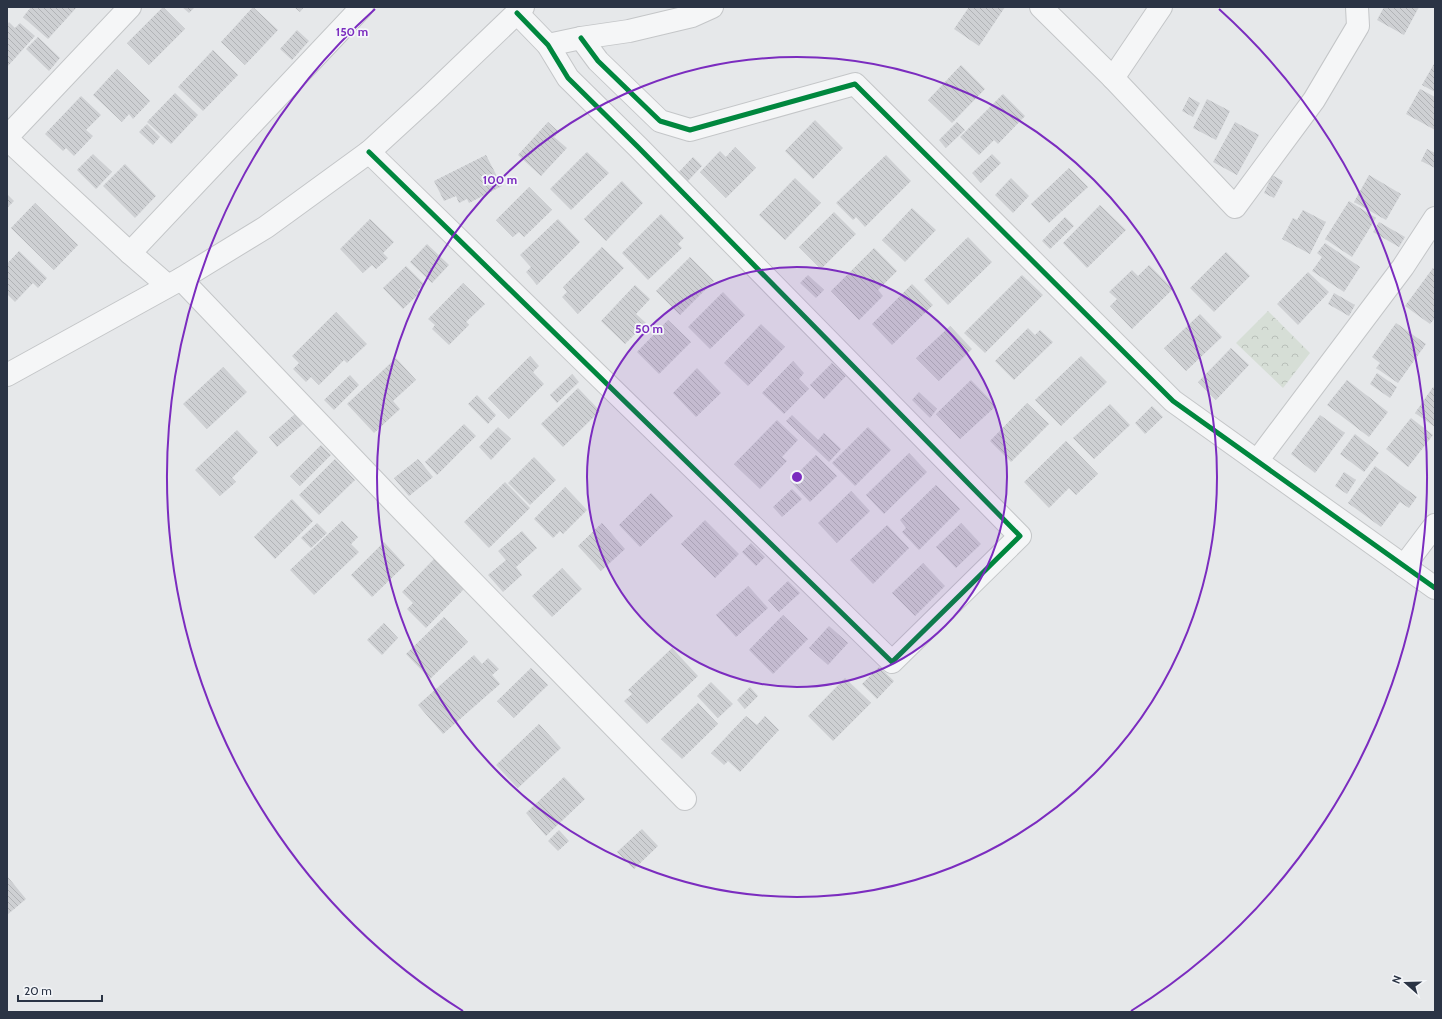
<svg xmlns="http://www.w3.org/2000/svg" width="1442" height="1019" viewBox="0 0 1442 1019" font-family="Cabin,sans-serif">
<defs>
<pattern id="park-crowns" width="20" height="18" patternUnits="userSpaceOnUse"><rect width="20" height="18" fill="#d6ded6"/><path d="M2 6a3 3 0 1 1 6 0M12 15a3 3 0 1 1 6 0" fill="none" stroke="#b8bfb9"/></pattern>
<pattern id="building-back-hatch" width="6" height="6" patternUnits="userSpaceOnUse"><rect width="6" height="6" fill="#ced0d3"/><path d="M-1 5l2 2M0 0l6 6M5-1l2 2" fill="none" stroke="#b1b3b6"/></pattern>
</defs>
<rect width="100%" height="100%" fill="#e6e8ea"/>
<polygon fill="url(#park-crowns)" points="1268,311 1310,353 1283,388 1236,343"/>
<g fill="url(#building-back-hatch)">
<polygon points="31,7 77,7 48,39 23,17"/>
<polygon points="163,7 185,29 149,65 127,43"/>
<polygon points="182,7 195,7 189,13"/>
<polygon points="253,7 278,30 245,65 221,42"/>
<polygon points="294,7 304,7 300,12"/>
<polygon points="969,7 1005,7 979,46 954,29"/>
<polygon points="1384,7 1419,7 1404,35 1377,20"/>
<polygon points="9,22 15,28 20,23 35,36 7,67 7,25"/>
<polygon points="297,30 309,41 292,60 280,49"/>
<polygon points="38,37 60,58 49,71 26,49"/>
<polygon points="213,50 238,75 203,111 178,87"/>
<polygon points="1435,62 1435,92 1422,85"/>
<polygon points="961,65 985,89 952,123 928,100"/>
<polygon points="117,69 150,101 133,119 129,114 122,122 93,95"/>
<polygon points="1420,89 1435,97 1435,130 1406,114"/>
<polygon points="175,93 198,115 171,144 147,122"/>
<polygon points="1003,94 1025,116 998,144 994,140 979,155 960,137"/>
<polygon points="81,96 101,115 86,130 93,136 74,156 66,148 63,151 45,134"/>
<polygon points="1189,97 1200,103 1193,117 1182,111"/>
<polygon points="1207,99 1230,111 1216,140 1193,128"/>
<polygon points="815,120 843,148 813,179 785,151"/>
<polygon points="548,122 559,132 554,137 567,148 541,176 518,155"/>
<polygon points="957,122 965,130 946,148 939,140"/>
<polygon points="1235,122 1259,135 1237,175 1213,162"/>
<polygon points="147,124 160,137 153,145 139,132"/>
<polygon points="735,147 756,168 726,198 700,172 720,151 726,157"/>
<polygon points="1427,149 1435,153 1435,168 1421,161"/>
<polygon points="587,152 609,173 571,210 550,189"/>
<polygon points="93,154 112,172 96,189 77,170"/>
<polygon points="992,154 1001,163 981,183 972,173"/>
<polygon points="486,155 502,186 469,203 467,199 459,203 456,196 444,201 434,181"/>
<polygon points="886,155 911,181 865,227 856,217 853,220 836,203"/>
<polygon points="693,157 702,166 687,182 678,173"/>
<polygon points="125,164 156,196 135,218 103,186"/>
<polygon points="1069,168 1088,187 1049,223 1031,204"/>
<polygon points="1272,175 1283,181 1274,198 1264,193"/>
<polygon points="1369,175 1401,194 1386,220 1354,202"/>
<polygon points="795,178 821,203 785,240 759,215"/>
<polygon points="1011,178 1029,196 1013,213 995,195"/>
<polygon points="622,181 643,203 606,241 584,219"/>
<polygon points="529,187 552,210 524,237 519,232 513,237 496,220"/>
<polygon points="7,194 14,201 7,208"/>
<polygon points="1349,201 1376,218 1352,257 1325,239"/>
<polygon points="35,203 78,245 54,270 11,228"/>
<polygon points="1100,205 1126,230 1087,268 1063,243"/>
<polygon points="912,208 936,230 905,262 882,240"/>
<polygon points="1303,210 1326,222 1310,254 1282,239 1293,218 1297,220"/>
<polygon points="834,212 856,234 821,269 799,247"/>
<polygon points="661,214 684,238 678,244 682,248 648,280 622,253"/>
<polygon points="1065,217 1074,226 1050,249 1042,241"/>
<polygon points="370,219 394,242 383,253 388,258 376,269 372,265 363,273 340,249"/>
<polygon points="558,219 580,242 537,285 526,272 531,267 520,255"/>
<polygon points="1379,222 1405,237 1399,247 1373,232"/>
<polygon points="968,237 992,262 948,305 924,280"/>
<polygon points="1325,243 1360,267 1344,292 1312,271 1322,257 1317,253"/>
<polygon points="427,244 449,265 432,283 410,262"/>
<polygon points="602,247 624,268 578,314 562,297 567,292 563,287"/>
<polygon points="874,248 897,271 878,290 883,296 859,320 831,291"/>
<polygon points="19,251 47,278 38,288 33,283 15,302 7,294 7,264"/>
<polygon points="1226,252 1250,276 1214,312 1190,288"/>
<polygon points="690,257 714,281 680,315 656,291"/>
<polygon points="1149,265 1173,289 1132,329 1110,306 1117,299 1109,292 1132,270 1138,276"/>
<polygon points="406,266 424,284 418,290 421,292 403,309 383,288"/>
<polygon points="1433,268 1435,270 1435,318 1430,324 1405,306"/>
<polygon points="1308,272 1329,292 1298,325 1277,304"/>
<polygon points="808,275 824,290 816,298 800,283"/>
<polygon points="1022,275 1043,295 985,353 964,333"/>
<polygon points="463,283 485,304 466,322 469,325 449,345 432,329 435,325 428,319"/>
<polygon points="912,284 933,305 892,345 872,324"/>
<polygon points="635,285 650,299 636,314 646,323 625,344 601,321"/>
<polygon points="723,292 745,315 710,349 688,327"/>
<polygon points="1334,293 1355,305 1349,316 1328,304"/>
<polygon points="336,312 367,344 347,363 344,360 319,385 311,377 306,382 293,369 299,363 292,356"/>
<polygon points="1200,314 1222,337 1186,371 1164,348"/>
<polygon points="668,320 691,342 659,374 637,352"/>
<polygon points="1396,323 1426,344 1398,383 1376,368 1380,363 1372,357"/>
<polygon points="761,324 785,347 748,386 724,363"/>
<polygon points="950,326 972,349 939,381 916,358"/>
<polygon points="1028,328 1035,335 1040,330 1053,342 1014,380 995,361"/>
<polygon points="1231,348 1249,365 1216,400 1198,382"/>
<polygon points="530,356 539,366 533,372 544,384 509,419 488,398"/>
<polygon points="1081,356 1107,382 1061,426 1035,400"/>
<polygon points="396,358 416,380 393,401 400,409 374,433 347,404"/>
<polygon points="793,361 804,373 799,379 809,389 784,414 762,393"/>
<polygon points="832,363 846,376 824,399 810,385"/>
<polygon points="223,367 247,392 207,429 183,404"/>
<polygon points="697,368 721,393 696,417 673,393"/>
<polygon points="1377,373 1397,387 1390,398 1370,384"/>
<polygon points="572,374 579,382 557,403 550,395"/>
<polygon points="350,375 359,385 334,410 324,400"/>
<polygon points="971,380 996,406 960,439 936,414"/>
<polygon points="1347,380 1388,412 1369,437 1327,405"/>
<polygon points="1433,387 1435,389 1435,427 1415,413"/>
<polygon points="578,388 600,411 563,447 541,424"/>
<polygon points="919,392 937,409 930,418 912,400"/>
<polygon points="477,395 496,415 488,424 468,404"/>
<polygon points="1027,403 1049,424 1011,462 990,441"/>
<polygon points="1110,404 1130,425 1094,459 1073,438"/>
<polygon points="1152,406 1163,417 1145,434 1135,423"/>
<polygon points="295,414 303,424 277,447 269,437"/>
<polygon points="792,415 818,440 824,433 841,449 829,462 786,421"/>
<polygon points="1320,415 1345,433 1315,473 1291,454"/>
<polygon points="1411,418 1433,435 1408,467 1386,449"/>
<polygon points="777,420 798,440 782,457 787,461 760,489 734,464"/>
<polygon points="464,424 476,436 437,475 425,462"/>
<polygon points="498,427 511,439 491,460 479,447"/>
<polygon points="868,427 891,450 855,486 832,463"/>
<polygon points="237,430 258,452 232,478 236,482 220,496 195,470"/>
<polygon points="1355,434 1379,453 1364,472 1340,454"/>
<polygon points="1066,441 1098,474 1076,495 1069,488 1049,508 1024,482"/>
<polygon points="321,445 331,455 300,486 290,476"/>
<polygon points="909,453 927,472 884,514 866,495"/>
<polygon points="816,455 837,476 810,502 790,481"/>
<polygon points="534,457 556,480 530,505 508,483"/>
<polygon points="335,459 355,480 319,515 299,495"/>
<polygon points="418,459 433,477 409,496 394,478"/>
<polygon points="1375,466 1417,497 1409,508 1400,502 1381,527 1348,503"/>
<polygon points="1344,472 1356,480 1347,494 1335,486"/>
<polygon points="505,482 530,508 489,548 464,522"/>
<polygon points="936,485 960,509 919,550 902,532 906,528 900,520"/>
<polygon points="565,487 587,510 563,534 560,531 553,538 534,519"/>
<polygon points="792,489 802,499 782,517 773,507"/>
<polygon points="851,491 870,511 837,543 818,523"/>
<polygon points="651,493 673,516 640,547 619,525"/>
<polygon points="292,499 313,521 275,559 254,537"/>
<polygon points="705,520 739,554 715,578 681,544"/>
<polygon points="342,521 358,537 351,544 359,552 314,595 290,570"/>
<polygon points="317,523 327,533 311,548 301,538"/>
<polygon points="602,523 625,549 601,571 578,546"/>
<polygon points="961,523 981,544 956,568 936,547"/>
<polygon points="887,525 909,548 873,584 850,560"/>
<polygon points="522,531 537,548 516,567 522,575 503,592 488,575 506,560 498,551"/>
<polygon points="384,542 405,565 372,597 351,575"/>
<polygon points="751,543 765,557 756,566 742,552"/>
<polygon points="434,559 464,589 426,628 407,609 413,603 402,592"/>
<polygon points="923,563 945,586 915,616 892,593"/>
<polygon points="562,568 582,589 552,617 532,596"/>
<polygon points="788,581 800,593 779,612 768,600"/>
<polygon points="748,586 768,608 736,637 716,615"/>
<polygon points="783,615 808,639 773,674 749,650"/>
<polygon points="444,617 468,642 430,679 406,654"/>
<polygon points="384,623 398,638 382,655 367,640"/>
<polygon points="829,626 848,643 828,665 809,648"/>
<polygon points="672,648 698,676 647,724 624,701 632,694 628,690"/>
<polygon points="474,655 482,664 488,658 499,669 492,675 500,684 443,734 418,705"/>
<polygon points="879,667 894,681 877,699 862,684"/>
<polygon points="531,668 548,685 514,718 497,701"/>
<polygon points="845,678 871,703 833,741 808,716"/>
<polygon points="711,682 733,704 718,718 697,696"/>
<polygon points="750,687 758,696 745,709 737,700"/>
<polygon points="698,703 718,724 682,759 661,739"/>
<polygon points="746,716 757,725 765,716 779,730 740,772 728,761 724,765 711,753"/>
<polygon points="539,724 561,748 518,788 496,765"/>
<polygon points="564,777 585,799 546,836 526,813"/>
<polygon points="642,829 658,846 634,869 617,852"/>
<polygon points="559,830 569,841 558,851 548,841"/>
<polygon points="7,876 26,899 7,915"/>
</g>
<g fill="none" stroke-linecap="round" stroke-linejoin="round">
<g stroke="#c4c6c8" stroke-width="24">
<g id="minor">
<polyline points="1041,7 1113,78 1235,207 1314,100 1358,26 1357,7"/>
<polyline points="581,38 598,61 660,121 690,130 855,84 1173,401 1435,588"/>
<polyline points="548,45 581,38 629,31 692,16 712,7"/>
<polyline points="1113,78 1161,7"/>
<polyline points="7,137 130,7"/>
<polyline points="7,139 130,253 167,285"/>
<polyline points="369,152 892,662 1020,536 638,147 568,78 548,45 517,13"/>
<polyline points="130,253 362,7"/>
<polyline points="181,279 402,510 685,799"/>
<polyline points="1257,461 1403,267 1435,218"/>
<polyline points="1404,566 1435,525"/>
</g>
</g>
<g stroke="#c4c6c8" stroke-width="24">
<polyline id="tertiary" points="7,375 181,279 266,227 369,152 430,96 523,7"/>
</g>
<use href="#minor" stroke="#f5f6f7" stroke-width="22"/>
<use href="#tertiary" stroke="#f5f6f7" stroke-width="22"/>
<g stroke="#f4f6f9" stroke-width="8">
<g id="cycleway">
<polyline points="581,38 598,61 660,121 690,130 855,84 1173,401 1435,588"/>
<polyline points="369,152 892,662 1020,536 638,147 568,78 548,45 517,13"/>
</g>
</g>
<use href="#cycleway" stroke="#00873e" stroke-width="5"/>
</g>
<circle cx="797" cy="477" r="210" fill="#7b2cbf" fill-opacity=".12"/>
<g fill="none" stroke="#7b2cbf" stroke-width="2">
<circle cx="797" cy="477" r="210"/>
<circle cx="797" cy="477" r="420"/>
<path d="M463 1011A630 630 0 0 1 375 9M1219 9A630 630 0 0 1 1131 1011"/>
</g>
<circle cx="797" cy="477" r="6" fill="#7b2cbf" stroke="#f4f6f9" stroke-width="2"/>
<g font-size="12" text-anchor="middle" font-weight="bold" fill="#7b2cbf" stroke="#f4f6f9" stroke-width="3.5" stroke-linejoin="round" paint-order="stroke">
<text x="352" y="36">150 m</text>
<text x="500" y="184">100 m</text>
<text x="649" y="333">50 m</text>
</g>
<rect width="1442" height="1019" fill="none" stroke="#2b3445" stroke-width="16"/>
<g transform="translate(1406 983) rotate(290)" stroke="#f4f6f9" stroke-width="3" paint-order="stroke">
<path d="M0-3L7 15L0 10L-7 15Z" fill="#2b3445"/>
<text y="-6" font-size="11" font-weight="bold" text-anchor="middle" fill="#2b3445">N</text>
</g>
<path d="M18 995v6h84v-6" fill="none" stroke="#2b3445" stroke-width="2"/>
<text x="24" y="995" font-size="12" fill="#2b3445" stroke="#f4f6f9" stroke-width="3" paint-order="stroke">20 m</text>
</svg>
